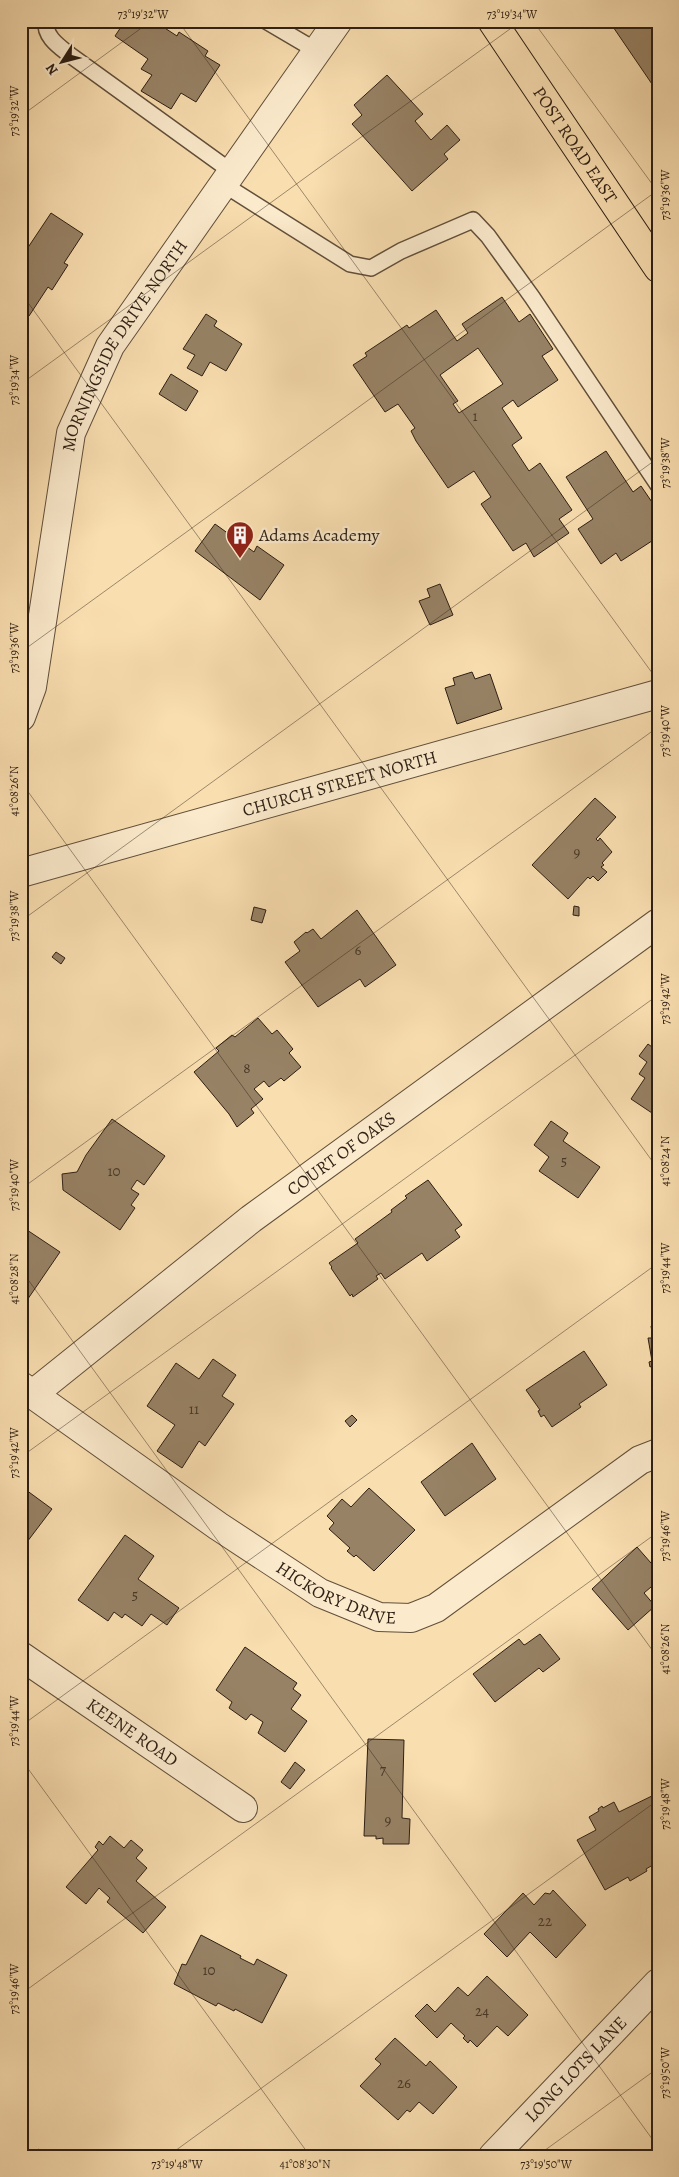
<svg xmlns="http://www.w3.org/2000/svg" width="679" height="2177" viewBox="0 0 679 2177" font-family="Alegreya,serif">
<rect width="100%" height="100%" fill="#f9deb0"/>
<filter id="stains"><feTurbulence type="fractalNoise" baseFrequency=".004" numOctaves="4"/><feColorMatrix values="0 0 0 0 .2 0 0 0 0 .09 0 0 0 0 .02 0 0 0 .5 -.17"/></filter>
<radialGradient id="worn" r=".72"><stop offset=".6" stop-color="#630" stop-opacity="0"/><stop offset="1" stop-color="#630" stop-opacity=".3"/></radialGradient>
<g fill="#978265" stroke="#2d1f13" fill-rule="evenodd">
<polygon points="125,21 154,21 177,36 179,32 208,51 205,56 220,65 196,102 181,93 171,109 141,91 152,75 141,69 148,59 115,36"/>
<polygon points="609,21 658,21 658,94 654,87"/>
<polygon points="387,75 423,114 415,121 431,140 447,125 460,140 444,154 448,159 412,191 352,124 362,115 354,105"/>
<polygon points="51,213 83,234 64,263 68,265 52,290 48,287 29,316 21,311 21,258"/>
<path d="M502,297L519,322L530,314L553,349L542,356L558,380L518,407L513,400L502,408L522,438L512,445L529,471L540,463L572,510L559,519L569,533L534,557L526,543L513,551L481,504L491,497L474,471L448,488L416,441L411,431L415,428L398,404L385,412L353,365L367,356L365,353L407,325L409,328L436,310L457,341L468,333L462,324ZM478,348L503,384L459,413L453,404L458,401L440,375Z"/>
<polygon points="206,314 217,321 214,326 242,344 226,371 210,362 202,376 187,368 195,355 183,349"/>
<polygon points="171,374 198,391 186,411 159,394"/>
<polygon points="606,451 633,492 641,486 658,511 658,537 621,561 616,553 601,564 578,529 593,519 566,477"/>
<polygon points="215,524 254,552 257,546 284,565 260,600 195,551"/>
<polygon points="440,584 453,615 430,625 419,601 430,597 427,589"/>
<polygon points="472,672 475,679 490,674 502,709 457,724 445,688 455,685 453,678"/>
<polygon points="595,798 616,817 596,839 598,841 600,838 612,852 602,863 604,865 601,867 607,872 598,881 593,876 590,879 588,877 568,899 532,865"/>
<polygon points="574,906 579,907 579,916 573,915"/>
<polygon points="254,907 266,910 262,923 251,920"/>
<polygon points="357,910 396,965 365,987 360,979 318,1007 285,962 300,951 294,942 306,932 307,933 313,929 321,939"/>
<polygon points="56,952 65,958 61,964 52,957"/>
<polygon points="258,1018 272,1034 277,1030 293,1049 289,1053 301,1067 284,1081 281,1078 269,1087 264,1081 254,1089 263,1099 251,1109 254,1113 237,1127 229,1114 194,1072 219,1051 216,1048 232,1035 235,1037"/>
<polygon points="648,1044 656,1050 658,1047 658,1117 631,1099 645,1078 639,1074 647,1062 639,1056"/>
<polygon points="112,1119 165,1156 144,1185 137,1180 131,1189 139,1194 131,1205 135,1208 120,1230 63,1190 62,1174 77,1172 86,1155"/>
<polygon points="551,1121 568,1133 563,1141 600,1167 578,1198 539,1171 549,1157 534,1145"/>
<polygon points="428,1180 462,1225 455,1230 460,1237 427,1261 422,1253 385,1279 381,1273 376,1276 378,1279 353,1297 352,1294 350,1296 331,1268 332,1267 329,1263 358,1243 355,1239 392,1212 391,1210 407,1198 405,1196"/>
<polygon points="21,1226 60,1252 21,1309"/>
<polygon points="658,1325 658,1377 654,1377 652,1366 650,1367 649,1362 652,1361 648,1338 653,1338 651,1326"/>
<polygon points="584,1351 607,1385 579,1404 581,1407 552,1427 544,1415 541,1417 538,1411 540,1410 526,1390"/>
<polygon points="213,1359 236,1375 222,1396 234,1404 205,1446 199,1441 182,1468 157,1451 175,1425 147,1406 176,1363 199,1379"/>
<polygon points="352,1415 357,1420 350,1427 345,1421"/>
<polygon points="472,1443 496,1479 445,1516 421,1482"/>
<polygon points="22,1487 52,1509 27,1542 21,1538"/>
<polygon points="369,1488 415,1530 374,1571 356,1555 354,1557 347,1551 350,1548 329,1529 334,1523 327,1516 342,1499 351,1507"/>
<polygon points="125,1535 154,1556 138,1579 179,1608 167,1625 151,1614 142,1626 125,1614 122,1618 114,1612 108,1621 78,1600"/>
<polygon points="637,1547 658,1571 658,1581 644,1593 655,1606 628,1630 592,1589"/>
<polygon points="540,1634 560,1659 543,1672 539,1668 495,1702 473,1674 519,1639 524,1645 526,1644"/>
<polygon points="245,1647 297,1683 293,1689 301,1695 291,1709 307,1721 285,1752 258,1733 263,1722 251,1714 246,1720 229,1708 232,1702 216,1690"/>
<polygon points="368,1739 404,1740 402,1818 410,1819 409,1844 383,1844 383,1838 376,1839 376,1836 364,1836"/>
<polygon points="295,1762 305,1770 290,1789 281,1782"/>
<polygon points="21,1765 27,1769 21,1778"/>
<polygon points="658,1793 658,1862 646,1869 647,1871 630,1881 628,1877 605,1890 577,1840 596,1830 589,1817 599,1811 598,1809 602,1806 603,1808 614,1802 619,1812"/>
<polygon points="110,1836 124,1848 131,1840 143,1850 136,1858 147,1868 136,1881 166,1907 143,1933 107,1902 110,1898 99,1888 86,1904 66,1887 98,1850 95,1847 99,1841 103,1845"/>
<polygon points="553,1890 586,1925 556,1958 530,1932 507,1957 484,1934 523,1893 534,1905 545,1893 550,1894"/>
<polygon points="201,1935 241,1956 240,1958 254,1965 257,1959 287,1975 262,2023 235,2009 234,2011 218,2003 216,2006 174,1984 182,1964 186,1965"/>
<polygon points="487,1976 528,2015 508,2036 497,2026 477,2047 470,2040 468,2043 463,2038 465,2036 451,2023 437,2038 415,2016 427,2004 435,2012 458,1987 468,1996"/>
<polygon points="395,2038 426,2066 430,2061 457,2087 433,2114 419,2102 410,2112 407,2110 398,2120 360,2086 381,2064 375,2059"/>
<polygon points="21,2147 35,2155 38,2149 48,2156 21,2156"/>
</g>
<g fill="none" stroke-linecap="round" stroke-linejoin="round">
<g stroke="#604f3a" stroke-width="18">
<g id="lane">
<path d="M46,21C44,37 60,47 70,55L232,172"/>
<polyline points="266,21 317,51"/>
<polyline points="223,184 350,264 371,268 401,251 473,220 488,236 532,297 658,485"/>
</g>
</g>
<g stroke="#604f3a" stroke-width="30">
<g id="street">
<path id="s1" d="M21,717L32,687L71,433L110,346L338,21"/>
<path id="s2" d="M21,873L658,694"/>
<path id="s3" d="M21,1386L218,1526L320,1593L379,1617L411,1618L436,1608L640,1460L658,1453"/>
<path id="s4" d="M33,1394L251,1219L658,923"/>
<path id="s5" d="M21,1656L243,1808"/>
<path id="s6" d="M493,2156L658,1983"/>
</g>
</g>
<g stroke="#2d1f13" stroke-width="30">
<g id="primary">
<path id="s7" d="M492,21L658,268"/>
</g>
</g>
<use href="#lane" stroke="#fbeacc" stroke-width="15"/>
<use href="#street" stroke="#fbeacc" stroke-width="28"/>
<use href="#primary" stroke="#f9deb0" stroke-width="28"/>
</g>
<path fill="none" stroke="#2d1f13" stroke-width="1" stroke-opacity="0.45" d="M178,21L658,681M533,21L658,192M21,116L151,21M21,293L658,1169M21,384L521,21M21,652L658,190M21,782L658,1658M21,921L658,458M21,1189L658,727M21,1270L658,2147M21,1457L658,995M21,1726L658,1263M21,1759L310,2156M21,1994L658,1532M168,2156L658,1800M537,2156L658,2068"/>
<defs>
<g id="building-pin" transform="scale(1.4375)"><path d="M0 17L-7.5 6A9.5 9.5 0 1 1 7.5 6Z" fill="#8f2418" stroke="#fbeacc"/><path d="M-4-6H4V6H1V3H-1V6H-4ZM-2.5-4.3h1.7v1.8h-1.7ZM.8-4.3h1.7v1.8H.8ZM-2.5-1h1.7V.8h-1.7ZM.8-1h1.7V.8H.8Z" fill="#fff"/></g>
</defs>
<g fill-rule="evenodd">
<use href="#building-pin" x="240" y="535"/>
</g>
<g text-anchor="middle" stroke-width="4.5" stroke-linejoin="round" paint-order="stroke">
<g font-size="15" fill="#483828">
<text x="475" y="421">1</text>
<text x="577" y="857">9</text>
<text x="358" y="955">6</text>
<text x="247" y="1073">8</text>
<text x="564" y="1166">5</text>
<text x="114" y="1176">10</text>
<text x="194" y="1414">11</text>
<text x="135" y="1600">5</text>
<text x="383" y="1775">7</text>
<text x="388" y="1825">9</text>
<text x="545" y="1926">22</text>
<text x="209" y="1975">10</text>
<text x="482" y="2016">24</text>
<text x="404" y="2088">26</text>
</g>
<g font-size="18" fill="#2d1f13" stroke="#fbeacc">
<text dy="6" stroke="none"><textPath href="#s7" startOffset="149">POST ROAD EAST</textPath></text>
<text dy="6" stroke="none"><textPath href="#s1" startOffset="391">MORNINGSIDE DRIVE NORTH</textPath></text>
<text dy="6" stroke="none"><textPath href="#s2" startOffset="331">CHURCH STREET NORTH</textPath></text>
<text dy="6" stroke="none"><textPath href="#s4" startOffset="391">COURT OF OAKS</textPath></text>
<text dy="6" stroke="none"><textPath href="#s3" startOffset="379">HICKORY DRIVE</textPath></text>
<text dy="6" stroke="none"><textPath href="#s5" startOffset="135">KEENE ROAD</textPath></text>
<text dy="6" stroke="none"><textPath href="#s6" startOffset="120">LONG LOTS LANE</textPath></text>
</g>
<g font-size="18" fill="#2d1f13" stroke="#fbeacc" text-anchor="start">
<text x="259" y="541">Adams Academy</text>
</g>
</g>
<rect width="679" height="2177" fill="none" stroke="#f9deb0" stroke-width="55"/>
<g transform="translate(62 62) rotate(234)" stroke="#fbeacc" stroke-width="4" paint-order="stroke">
<path d="M0-4L9 19L0 12L-9 19Z" fill="#2d1f13"/>
<text y="-8" font-size="14" font-weight="bold" text-anchor="middle" fill="#2d1f13">N</text>
</g>
<rect x="28" y="28" width="624" height="2122" fill="none" stroke="#2d1f13" stroke-width="2"/>
<g font-size="12" text-anchor="middle" fill="#2d1f13">
<text x="143" y="18">73°19'32"W</text>
<text x="512" y="18">73°19'34"W</text>
<text transform="translate(14 111) rotate(-90)" y="4">73°19'32"W</text>
<text transform="translate(665 195) rotate(-90)" y="4">73°19'36"W</text>
<text transform="translate(14 380) rotate(-90)" y="4">73°19'34"W</text>
<text transform="translate(665 463) rotate(-90)" y="4">73°19'38"W</text>
<text transform="translate(14 648) rotate(-90)" y="4">73°19'36"W</text>
<text transform="translate(665 731) rotate(-90)" y="4">73°19'40"W</text>
<text transform="translate(14 791) rotate(-90)" y="4">41°08'26"N</text>
<text transform="translate(14 916) rotate(-90)" y="4">73°19'38"W</text>
<text transform="translate(665 999) rotate(-90)" y="4">73°19'42"W</text>
<text transform="translate(665 1161) rotate(-90)" y="4">41°08'24"N</text>
<text transform="translate(14 1185) rotate(-90)" y="4">73°19'40"W</text>
<text transform="translate(665 1268) rotate(-90)" y="4">73°19'44"W</text>
<text transform="translate(14 1279) rotate(-90)" y="4">41°08'28"N</text>
<text transform="translate(14 1453) rotate(-90)" y="4">73°19'42"W</text>
<text transform="translate(665 1536) rotate(-90)" y="4">73°19'46"W</text>
<text transform="translate(665 1649) rotate(-90)" y="4">41°08'26"N</text>
<text transform="translate(14 1721) rotate(-90)" y="4">73°19'44"W</text>
<text transform="translate(665 1804) rotate(-90)" y="4">73°19'48"W</text>
<text transform="translate(14 1989) rotate(-90)" y="4">73°19'46"W</text>
<text transform="translate(665 2073) rotate(-90)" y="4">73°19'50"W</text>
<text x="177" y="2168">73°19'48"W</text>
<text x="305" y="2168">41°08'30"N</text>
<text x="546" y="2168">73°19'50"W</text>
</g>
<rect width="100%" height="100%" filter="url(#stains)"/>
<rect width="100%" height="100%" fill="url(#worn)"/>
</svg>
